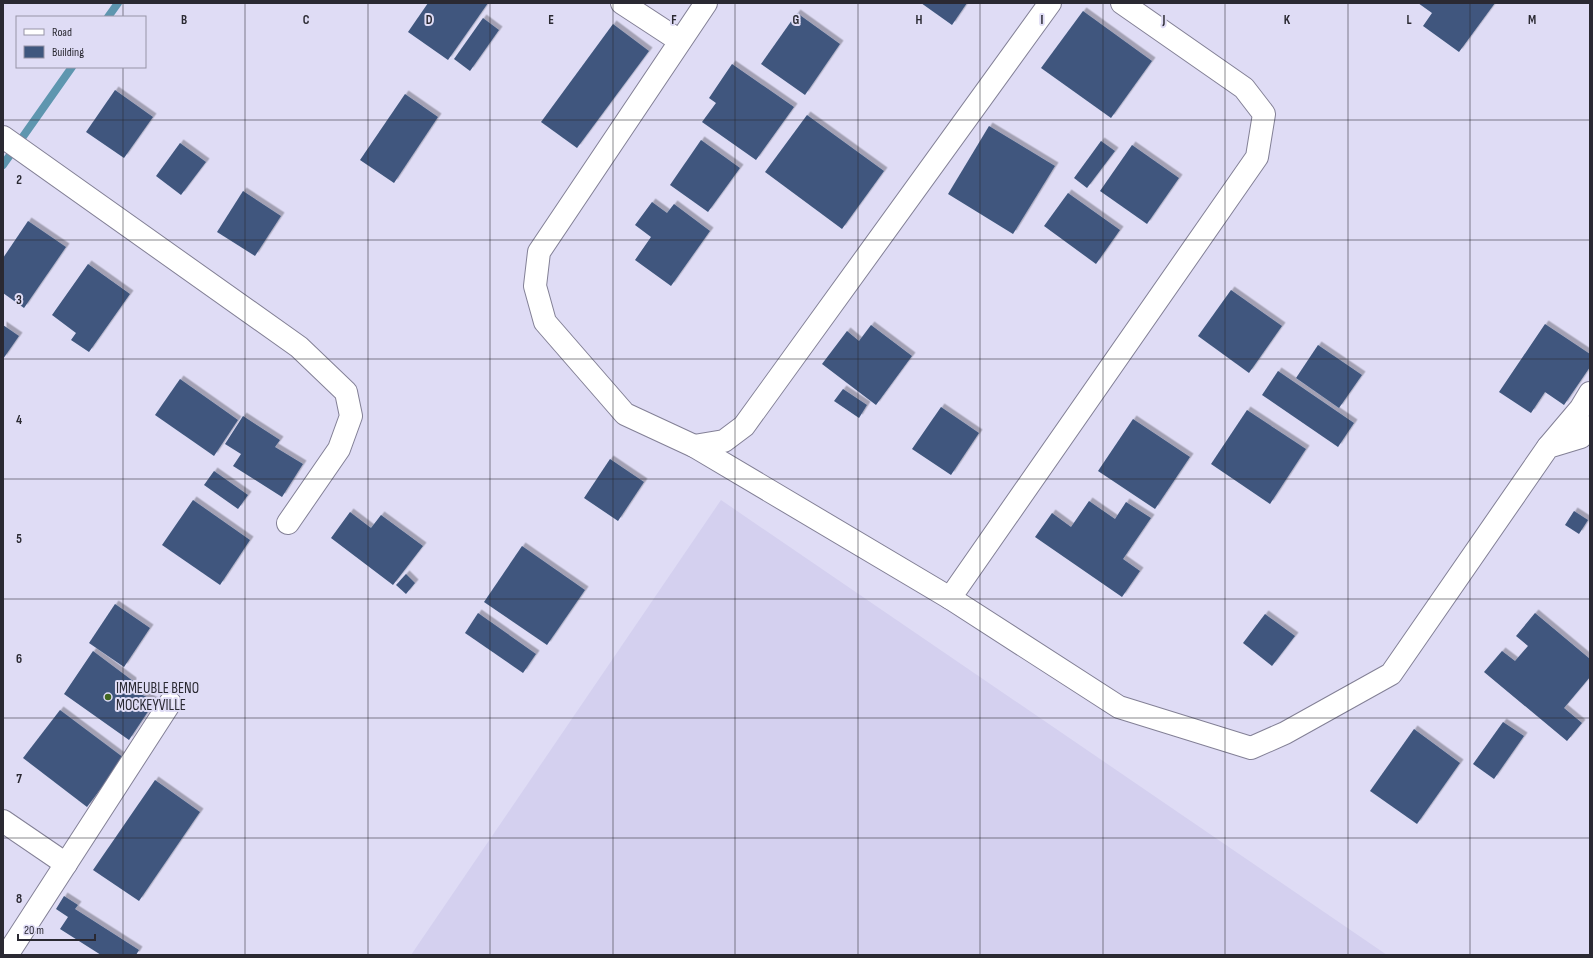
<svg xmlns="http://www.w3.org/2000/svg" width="1593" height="958" viewBox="0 0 1593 958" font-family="'Sofia Sans Condensed',sans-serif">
<defs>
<filter id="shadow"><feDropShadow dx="3.5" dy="-3.5" stdDeviation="0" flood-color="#0004"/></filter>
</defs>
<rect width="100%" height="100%" fill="#dfdcf5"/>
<polygon fill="#d4d0ef" points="721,500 1387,955 411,955"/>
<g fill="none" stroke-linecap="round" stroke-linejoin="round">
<g stroke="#5e96af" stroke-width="8">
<polyline points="108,17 118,3"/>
<polyline points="3,165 72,67"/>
</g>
</g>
<g fill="#3f577e" filter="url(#shadow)">
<polygon points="428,3 488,3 448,60 408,32"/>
<polygon points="921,3 967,3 952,25"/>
<polygon points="1418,3 1495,3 1459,52 1423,26 1432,13"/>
<polygon points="1083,11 1152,61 1111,118 1041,68"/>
<polygon points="797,13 840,44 805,95 761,64"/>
<polygon points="483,18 499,30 470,71 454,59"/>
<polygon points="613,24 649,51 577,148 541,122"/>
<polygon points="732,64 794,107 756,160 702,122 716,103 709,98"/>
<polygon points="115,90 153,117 124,158 86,132"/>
<polygon points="405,94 438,117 394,183 360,160"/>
<polygon points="807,115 884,171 842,229 765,172"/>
<polygon points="989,126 1055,166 1013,234 948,194"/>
<polygon points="701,140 740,168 708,212 670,185"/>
<polygon points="1101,141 1115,151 1087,188 1074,178"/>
<polygon points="180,143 206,162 181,195 156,176"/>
<polygon points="1132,145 1179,178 1147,224 1100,191"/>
<polygon points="243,191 281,216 255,256 217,232"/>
<polygon points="1068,193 1120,230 1096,264 1044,226"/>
<polygon points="652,202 667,213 674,204 710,231 671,286 635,260 651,237 635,225"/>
<polygon points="28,221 66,247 24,308 3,293 3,258"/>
<polygon points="88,264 130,294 89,352 71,340 76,333 52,315"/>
<polygon points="1231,290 1282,326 1249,373 1198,336"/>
<polygon points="1545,324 1590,354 1590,367 1564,405 1545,392 1531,413 1499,392"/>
<polygon points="3,325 19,336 3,359"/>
<polygon points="871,325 912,356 876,405 822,364 847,331 859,341"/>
<polygon points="1318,345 1362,375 1339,408 1296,378"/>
<polygon points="1278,371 1354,423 1338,447 1262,395"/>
<polygon points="180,379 238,420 214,456 155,415"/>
<polygon points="843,389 867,405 859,418 834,401"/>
<polygon points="941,407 979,433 951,475 912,449"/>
<polygon points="1247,410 1306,449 1270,504 1211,464"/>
<polygon points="243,416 280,440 275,447 303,464 282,497 233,466 241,454 225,444"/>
<polygon points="1133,419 1190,457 1155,509 1098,471"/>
<polygon points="610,459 644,482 618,521 584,498"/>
<polygon points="214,471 248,495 238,509 204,485"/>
<polygon points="193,500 250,540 220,585 162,545"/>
<polygon points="1089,501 1115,519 1126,502 1151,518 1123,559 1140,571 1122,597 1035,537 1052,513 1071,527"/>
<polygon points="1574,511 1588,520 1579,534 1565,525"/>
<polygon points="350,512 371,528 381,515 423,546 393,585 331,538"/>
<polygon points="522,546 585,590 547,645 484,602"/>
<polygon points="406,574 415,583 406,594 396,585"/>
<polygon points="115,604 150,628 124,667 89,643"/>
<polygon points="478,613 536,654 523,673 465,633"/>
<polygon points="1535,613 1590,659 1590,677 1564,708 1582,723 1567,741 1484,672 1502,651 1515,661 1528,646 1516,636"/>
<polygon points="1265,614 1295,636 1272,666 1243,643"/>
<polygon points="93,651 133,681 132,690 155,701 129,740 64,694"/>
<polygon points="60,710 124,758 87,807 23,758"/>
<polygon points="1503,722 1524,736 1494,779 1473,764"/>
<polygon points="1414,729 1460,763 1417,824 1370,791"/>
<polygon points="155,780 200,812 139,901 93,870"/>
<polygon points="64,896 78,905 75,909 139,950 136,955 101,955 60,929 68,917 56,909"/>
</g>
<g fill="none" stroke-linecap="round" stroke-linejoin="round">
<g stroke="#838096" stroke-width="24">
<g id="minor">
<polyline points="622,3 680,41"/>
<polyline points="706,3 539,252 535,286 545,322 625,414 694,446 950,598"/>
<polyline points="1122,3 1244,88 1264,114 1257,157 950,598 1119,707 1251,748 1285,733 1391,674 1548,447 1581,437 1590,427"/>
<polyline points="3,137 299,347 346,392 351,416 339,449 288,523"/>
<polyline points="694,446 724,441 744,426 1050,3"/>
<polyline points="1548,447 1581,408 1590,393"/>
<polyline points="3,821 66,864"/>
<polyline points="7,955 170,703"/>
</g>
</g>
<use href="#minor" stroke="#fff" stroke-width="22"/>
</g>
<path fill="none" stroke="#2a2932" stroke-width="1" stroke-opacity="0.55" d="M123,3V17M245,3V955M368,3V955M490,3V955M613,3V955M735,3V955M858,3V955M980,3V955M1103,3V955M1225,3V955M1348,3V955M1470,3V955M123,67V955M3,120H1590M3,240H1590M3,359H1590M3,479H1590M3,599H1590M3,718H1590M3,838H1590"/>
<circle fill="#426721" stroke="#dfdcf5" stroke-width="1.5" cx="108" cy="697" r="4"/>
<g text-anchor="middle" stroke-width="4" stroke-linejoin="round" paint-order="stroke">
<g font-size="15" fill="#2a2932" stroke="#dfdcf5" text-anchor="start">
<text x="116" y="693">IMMEUBLE BENO<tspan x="116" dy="17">MOCKEYVILLE</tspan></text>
</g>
</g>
<g font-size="13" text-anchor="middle" font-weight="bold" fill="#2a2932" stroke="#dfdcf5" stroke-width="4" stroke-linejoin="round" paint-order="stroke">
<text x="184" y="24">B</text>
<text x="306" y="24">C</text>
<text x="429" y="24">D</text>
<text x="551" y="24">E</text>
<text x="674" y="24">F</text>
<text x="796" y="24">G</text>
<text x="919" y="24">H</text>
<text x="1042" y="24">I</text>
<text x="1164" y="24">J</text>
<text x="1287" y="24">K</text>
<text x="1409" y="24">L</text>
<text x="1532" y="24">M</text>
<text x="19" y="184">2</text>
<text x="19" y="304">3</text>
<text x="19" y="424">4</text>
<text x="19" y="543">5</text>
<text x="19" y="663">6</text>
<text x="19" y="783">7</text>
<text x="19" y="903">8</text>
</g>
<rect width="1593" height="958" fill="none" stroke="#2a2932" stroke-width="8"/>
<rect x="16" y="16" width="130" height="52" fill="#dfdcf5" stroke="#9794a7"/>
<rect x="24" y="29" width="20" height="6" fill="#ffffff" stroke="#9794a7"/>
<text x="52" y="36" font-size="12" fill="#2a2932">Road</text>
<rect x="24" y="46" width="20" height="12" fill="#3f577e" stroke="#9794a7"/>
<text x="52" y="56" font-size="12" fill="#2a2932">Building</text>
<path d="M18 934v6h77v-6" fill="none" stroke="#2a2932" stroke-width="2"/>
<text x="24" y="934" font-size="12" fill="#2a2932" stroke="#dfdcf5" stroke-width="3" paint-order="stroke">20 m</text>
</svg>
